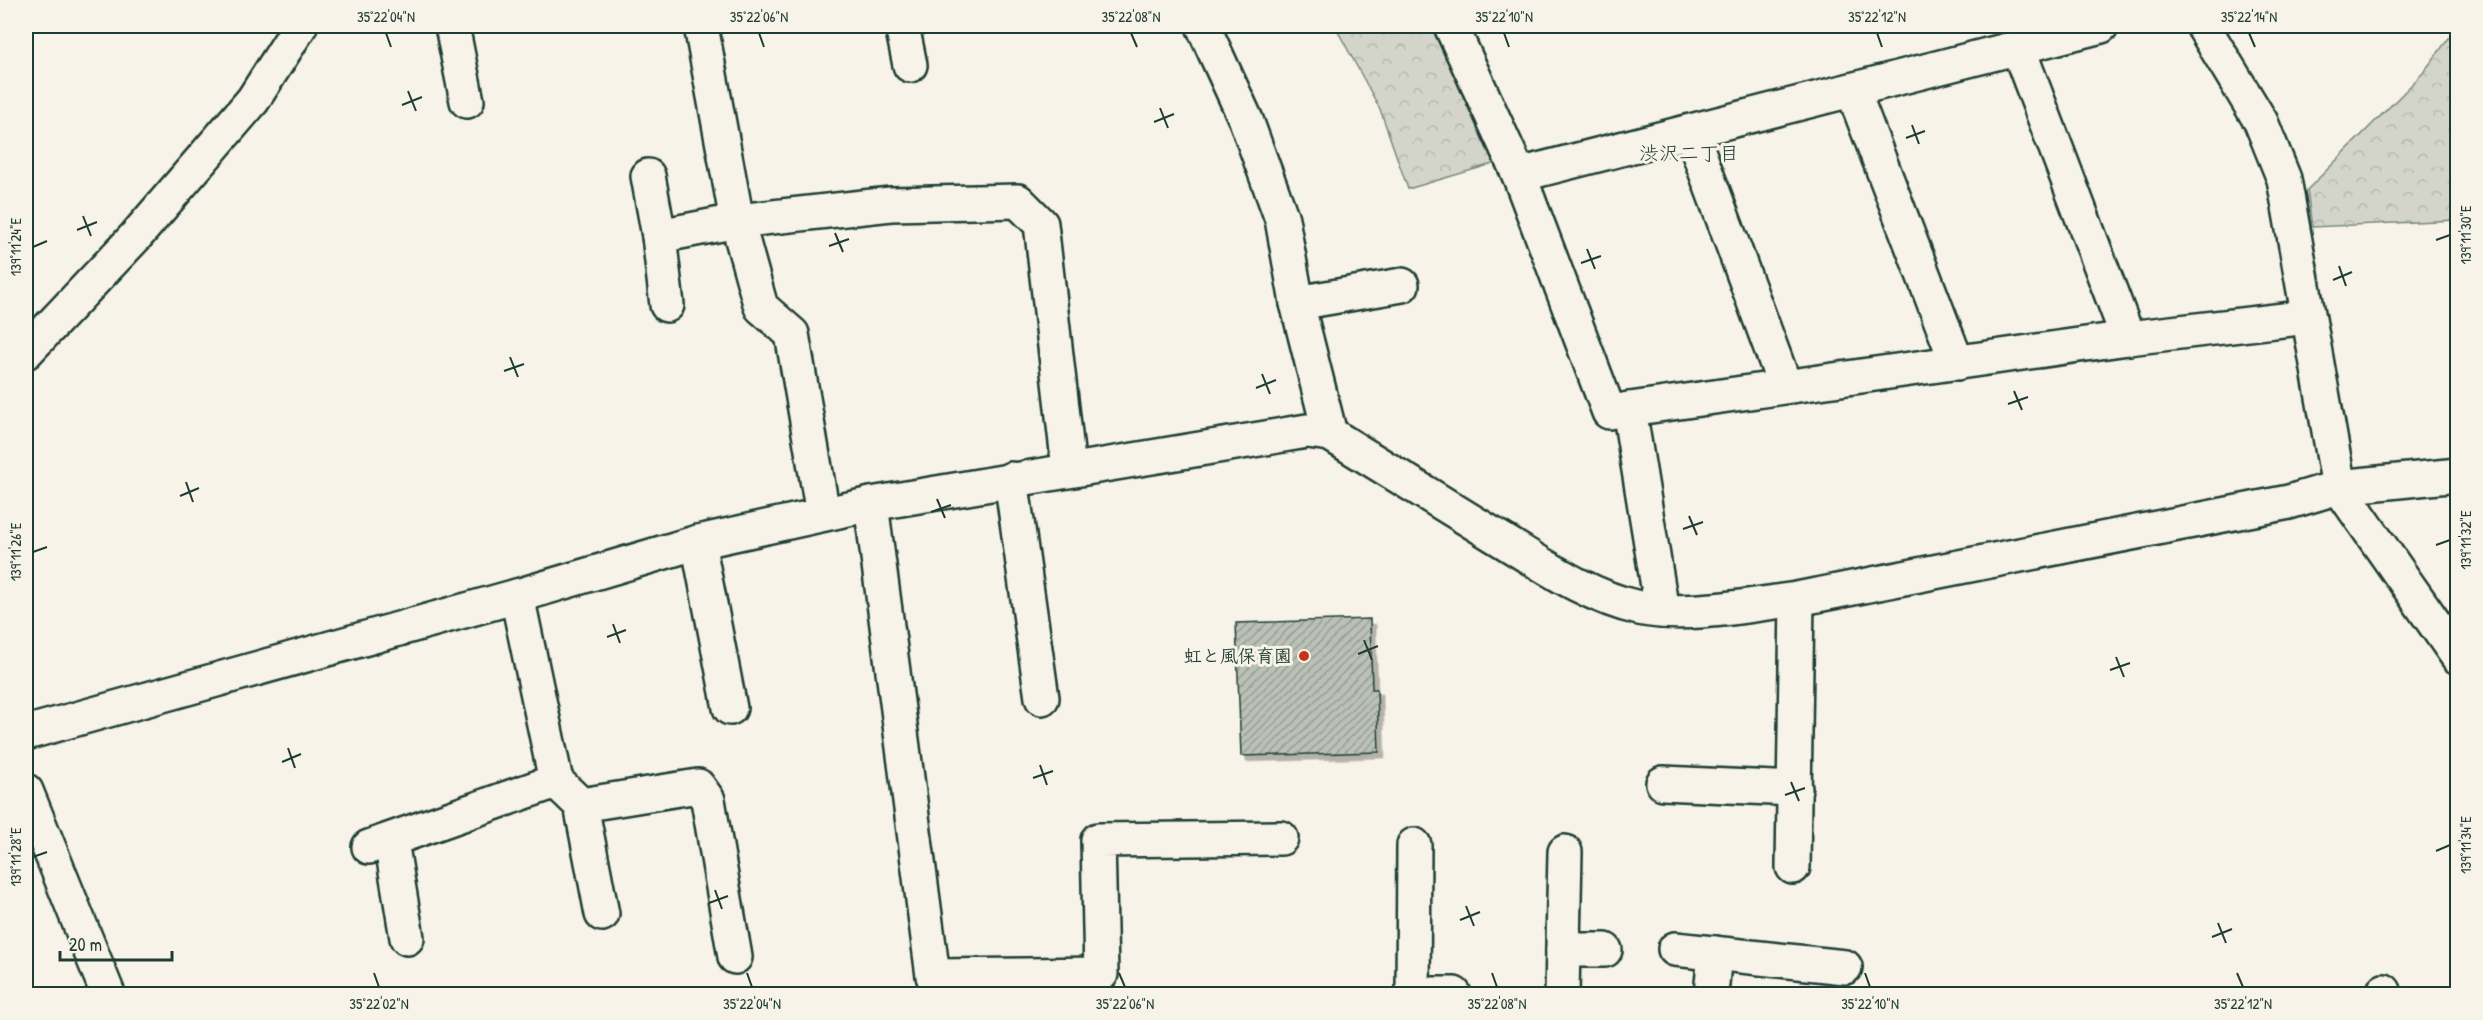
<svg xmlns="http://www.w3.org/2000/svg" width="2483" height="1020" viewBox="0 0 2483 1020" font-family="'Patrick Hand','Klee One',sans-serif">
<defs>
<pattern id="forest-crowns" width="20" height="18" patternUnits="userSpaceOnUse" patternTransform="scale(1.5)"><rect width="20" height="18" fill="#d3d5ca"/><path d="M2 6a3 3 0 1 1 6 0M12 15a3 3 0 1 1 6 0" fill="none" stroke="#b5b8ae"/></pattern>
<pattern id="building-hatch" width="6" height="6" patternUnits="userSpaceOnUse" patternTransform="scale(1.5)"><rect width="6" height="6" fill="#bbc1b6"/><path d="M-1 1l2-2M0 6l6-6M5 7l2-2" fill="none" stroke="#979e95"/></pattern>
<filter id="shadow"><feDropShadow dx="5.5" dy="5.5" stdDeviation="0" flood-color="#0004"/></filter>
</defs>
<rect width="100%" height="100%" fill="#f7f3e8"/>
<filter id="ink" filterUnits="userSpaceOnUse"><feTurbulence type="fractalNoise" baseFrequency=".0167" numOctaves="2"/><feDisplacementMap in="SourceGraphic" scale="12" xChannelSelector="R" yChannelSelector="G"/><feConvolveMatrix kernelMatrix="1 2 1 2 8 2 1 2 1" color-interpolation-filters="sRGB"/></filter>
<g filter="url(#ink)">
<g fill="url(#forest-crowns)" stroke="#79897f" stroke-width="1.5">
<polygon points="1335,26 1438,26 1499,162 1408,189 1380,109"/>
<polygon points="2457,27 2457,220 2312,227 2307,190 2423,73"/>
</g>
<polygon fill="url(#building-hatch)" stroke="#1f3d34" stroke-width="1.5" filter="url(#shadow)" points="1370,619 1372,689 1377,689 1379,752 1241,756 1236,623"/>
<g fill="none" stroke-linecap="round" stroke-linejoin="round">
<g stroke="#1f3d34" stroke-width="38">
<g id="minor">
<polyline points="452,26 467,101"/>
<polyline points="701,26 737,221 761,307 792,334 823,514"/>
<polyline points="902,26 910,65"/>
<polyline points="1203,26 1246,120 1282,219 1297,303 1330,434"/>
<polyline points="1451,26 1519,175 1609,412 2128,338 2308,317"/>
<polyline points="2203,26 2261,122 2284,179 2339,487 2458,657"/>
<polyline points="2018,48 2128,338"/>
<polyline points="1853,91 1957,363"/>
<polyline points="1691,132 1785,386"/>
<polyline points="1519,175 2101,26"/>
<polyline points="648,176 659,236"/>
<polyline points="1297,303 1402,285"/>
<polyline points="667,305 659,236 737,221 891,204 1018,201 1041,224 1069,469"/>
<polyline points="26,352 136,236 253,100 300,26"/>
<polyline points="1629,409 1662,611"/>
<polyline points="1011,479 1042,698"/>
<polyline points="871,504 933,976 1101,974 1098,840 1281,838"/>
<polyline points="698,542 730,708"/>
<path d="M26,733L517,596L698,542L871,504L1307,431L1330,434C1385,468 1441,502 1497,537C1540,563 1588,597 1639,608C1685,618 1751,605 1797,599L2289,502L2339,487L2458,475"/>
<polyline points="556,781 581,805 698,786 708,800 735,957"/>
<polyline points="1663,783 1795,789"/>
<polyline points="26,791 108,994"/>
<polyline points="581,805 602,914"/>
<polyline points="391,841 407,938"/>
<polyline points="369,847 556,781 517,596"/>
<polyline points="1793,867 1797,599"/>
<polyline points="1675,949 1845,967"/>
<polyline points="1563,950 1605,950"/>
<polyline points="1413,994 1414,845"/>
<polyline points="1413,994 1454,994"/>
<polyline points="1562,994 1565,852"/>
<polyline points="1711,994 1715,953"/>
<polyline points="2383,994 2384,991"/>
</g>
</g>
<use href="#minor" stroke="#f7f3e8" stroke-width="33"/>
</g>
</g>
<path fill="none" stroke="#1f3d34" stroke-width="2" d="M386,33L391,47M759,33L764,47M1131,33L1137,47M1504,33L1509,47M1877,33L1882,47M2249,33L2255,47M408,91L416,111M402,105L422,97M1160,108L1168,128M1154,122L1174,114M1912,125L1919,144M1906,138L1925,131M83,216L91,236M77,230L97,222M835,233L843,252M2436,240L2450,235M829,246L849,239M33,247L47,241M1587,249L1595,269M1581,263L1601,256M2339,266L2346,286M2333,280L2352,272M510,357L518,377M504,371L524,364M1262,374L1270,394M1256,388L1276,380M2014,391L2022,410M2008,404L2028,397M186,482L193,502M180,496L199,488M937,499L945,518M931,512L951,505M1689,516L1697,535M1683,529L1703,522M2436,545L2450,540M33,552L47,547M613,624L620,643M607,637L626,630M1364,640L1372,660M1358,654L1378,646M2116,657L2124,677M2110,670L2130,663M288,748L295,768M282,762L301,754M1040,765L1047,785M1033,778L1053,771M1791,782L1799,801M1785,795L1805,788M2436,851L2450,845M33,857L47,852M715,890L722,909M709,903L728,896M1466,906L1474,926M1460,920L1480,912M2218,923L2226,943M2212,937L2232,929M374,973L379,987M747,973L752,987M1119,973L1125,987M1492,973L1497,987M1865,973L1870,987M2237,973L2243,987"/>
<circle fill="#c8321e" stroke="#f7f3e8" stroke-width="2" cx="1304" cy="656" r="6"/>
<g text-anchor="middle" stroke-width="6" stroke-linejoin="round" paint-order="stroke">
<g font-size="18" font-weight="bold" fill="#1f3d34" stroke="#f7f3e8" text-anchor="end">
<text x="1292" y="662">虹と風保育園</text>
</g>
<g font-size="20" fill="#1f3d34" stroke="#f7f3e8">
<text x="1689" y="160">渋沢二丁目</text>
</g>
</g>
<rect width="2483" height="1020" fill="none" stroke="#f7f3e8" stroke-width="66"/>
<path d="M60 951v9h112v-9" fill="none" stroke="#1f3d34" stroke-width="3"/>
<text x="69" y="951" font-size="18" fill="#1f3d34" stroke="#f7f3e8" stroke-width="4.5" paint-order="stroke">20 m</text>
<rect x="33" y="33" width="2417" height="954" fill="none" stroke="#1f3d34" stroke-width="2"/>
<g font-size="15" text-anchor="middle" fill="#1f3d34">
<text x="386" y="22">35°22'04"N</text>
<text x="759" y="22">35°22'06"N</text>
<text x="1131" y="22">35°22'08"N</text>
<text x="1504" y="22">35°22'10"N</text>
<text x="1877" y="22">35°22'12"N</text>
<text x="2249" y="22">35°22'14"N</text>
<text transform="translate(2466 235) rotate(-90)" y="5">139°11'30"E</text>
<text transform="translate(16 247) rotate(-90)" y="5">139°11'24"E</text>
<text transform="translate(2466 540) rotate(-90)" y="5">139°11'32"E</text>
<text transform="translate(16 552) rotate(-90)" y="5">139°11'26"E</text>
<text transform="translate(2466 845) rotate(-90)" y="5">139°11'34"E</text>
<text transform="translate(16 857) rotate(-90)" y="5">139°11'28"E</text>
<text x="379" y="1009">35°22'02"N</text>
<text x="752" y="1009">35°22'04"N</text>
<text x="1125" y="1009">35°22'06"N</text>
<text x="1497" y="1009">35°22'08"N</text>
<text x="1870" y="1009">35°22'10"N</text>
<text x="2243" y="1009">35°22'12"N</text>
</g>
</svg>
